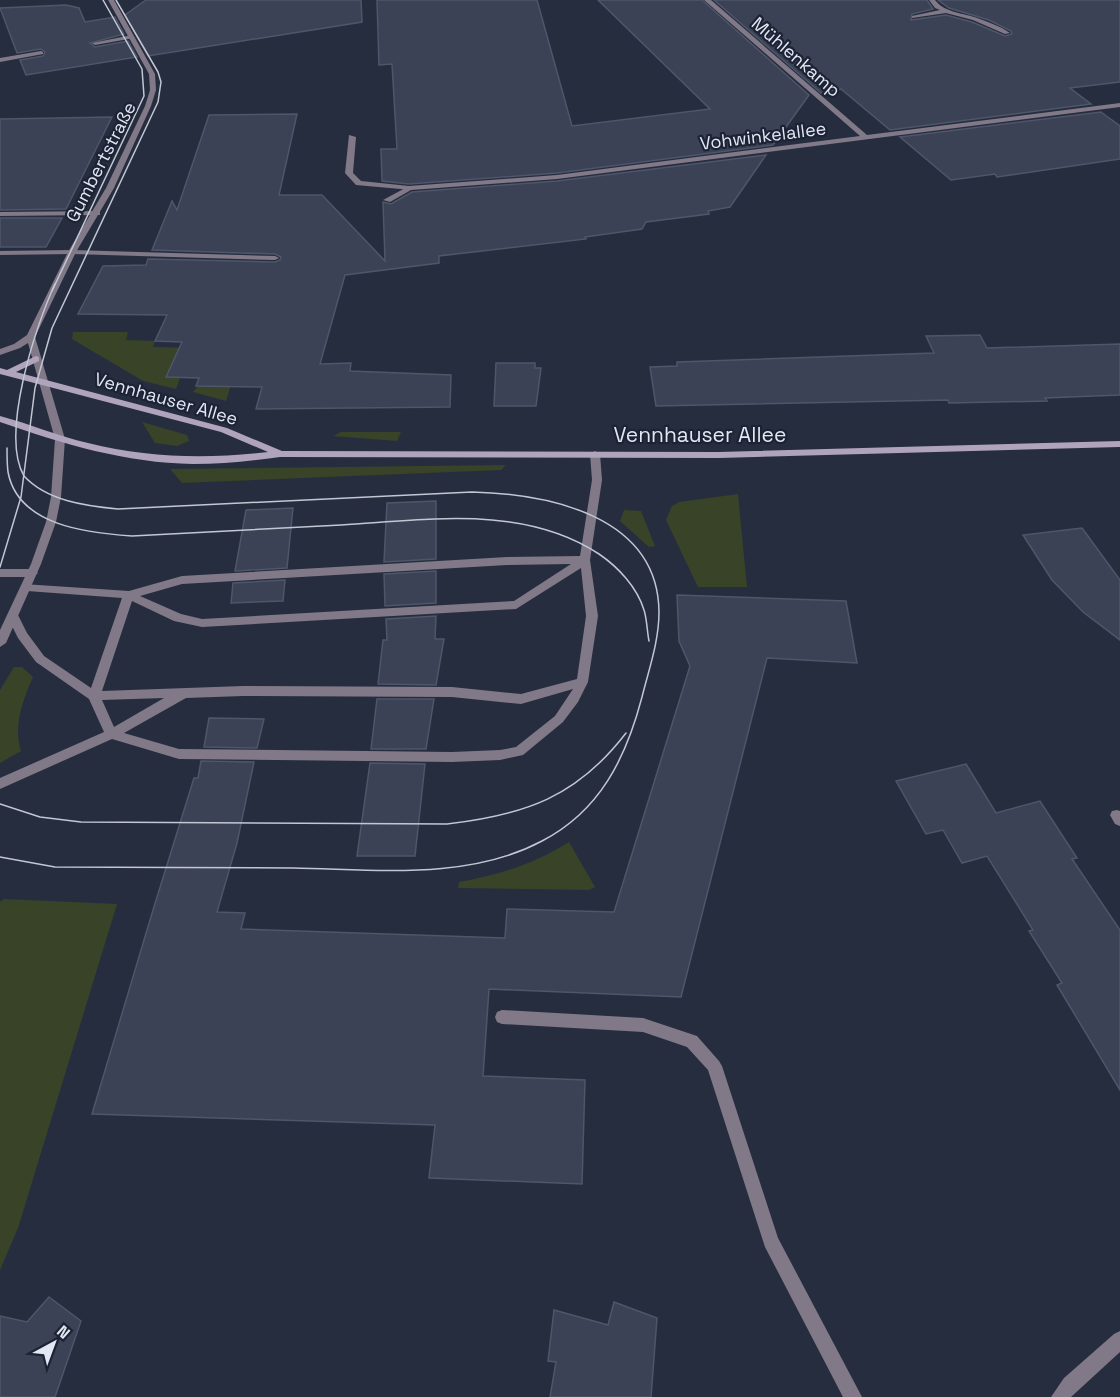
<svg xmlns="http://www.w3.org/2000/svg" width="1120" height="1397" viewBox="0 0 1120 1397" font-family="'Space Grotesk',sans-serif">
<rect width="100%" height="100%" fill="#262d3f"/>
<g fill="#394327">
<polygon points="73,332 128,332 126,340 155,341 153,347 201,348 189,357 175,357 166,376 180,378 176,389 143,381 72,339"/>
<polygon points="242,349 226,401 193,392 198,386 210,386"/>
<polygon points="142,422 187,435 189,441 177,446 155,443"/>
<polygon points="341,432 401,432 397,441 333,436"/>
<polygon points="506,465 501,470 182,483 170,469"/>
<polygon points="738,494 747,587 698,587 666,520 672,506 679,502"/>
<polygon points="624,510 641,511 655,546 649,547 620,521"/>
<path d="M14,667H22L33,677C23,700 13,726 21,751L0,763V690Z"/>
<path d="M569,842L595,887L589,890L458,888L459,882C499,875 534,864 569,842Z"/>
<polygon points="4,899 117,904 18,1228 0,1270 0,902"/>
</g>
<g fill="#3b4255" stroke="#4e566a" stroke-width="1.5">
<polygon points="146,0 361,0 362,22 148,56 125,15"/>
<polygon points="377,0 537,0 572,126 710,109 598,0 702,0 809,95 773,145 557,173 409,184 382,181 381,149 397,149 392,64 379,65"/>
<polygon points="714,0 927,0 933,9 912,14 911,20 946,15 972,22 1005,36 1012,34 1011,31 989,20 949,8 938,0 1120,0 1120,82 1070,88 1091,104 890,130 841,89 821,93"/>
<polygon points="66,5 79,8 85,22 115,17 124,34 90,43 95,47 128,41 137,57 26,75 20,60 43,56 45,52 41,49 17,53 0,8"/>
<polygon points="1101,112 1120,126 1120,159 997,177 995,174 951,180 900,137"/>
<polygon points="297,114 279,195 322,195 385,261 383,202 391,204 412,192 557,181 766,155 730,207 708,211 709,214 646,222 642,229 585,237 586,239 439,256 439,263 345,275 320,364 351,363 350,371 451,375 450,407 256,409 262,387 196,386 199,378 166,377 182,342 155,341 167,315 78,314 103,266 146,265 148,259 275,262 280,260 281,257 275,254 152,250 172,201 177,210 209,115"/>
<polygon points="112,117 66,209 0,210 0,119"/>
<polygon points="0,218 62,218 46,247 0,247"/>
<polygon points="980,335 987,348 1120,344 1120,395 1045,398 1047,401 949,403 948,400 656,406 650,367 677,366 677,362 934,353 926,336"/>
<polygon points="496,363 535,363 535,368 541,368 536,406 494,406"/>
<polygon points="436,501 436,559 384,562 387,503"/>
<polygon points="293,508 287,568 235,571 246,510"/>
<polygon points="1082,528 1120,580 1120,640 1083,612 1052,580 1023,535"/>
<polygon points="436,571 436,603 385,606 384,574"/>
<polygon points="285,580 283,601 231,603 233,583"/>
<polygon points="677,595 846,601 857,663 767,658 681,997 489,989 483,1076 585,1080 582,1184 429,1178 435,1125 92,1114 153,910 194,778 198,778 201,761 254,762 237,843 217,912 245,913 241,929 505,938 507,909 614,912 690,666 679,641"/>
<polygon points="436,616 435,639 444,639 436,685 378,684 383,640 387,640 386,619"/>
<polygon points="377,699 434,699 426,749 371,749"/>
<polygon points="209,718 264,719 257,748 204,747"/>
<polygon points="370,763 425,764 415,856 357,856"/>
<polygon points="966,764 996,813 1040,801 1077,858 1072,859 1120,930 1120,1090 1057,985 1062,983 1029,931 1033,930 987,856 962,863 943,830 926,834 896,781"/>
<polygon points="49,1297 81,1321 55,1397 0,1397 0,1316 27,1322"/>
<polygon points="614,1302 657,1318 651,1397 550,1397 556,1362 548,1361 554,1310 608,1325"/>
</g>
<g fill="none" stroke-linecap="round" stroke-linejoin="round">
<g fill="#817988" fill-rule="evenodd">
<path d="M929,0H935C944,12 961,13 974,17C986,21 1000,26 1010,33L1005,34L973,20L946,13L912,18V16L940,10L935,8Z"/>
<polygon points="132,35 134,38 95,45 92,43"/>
<polygon points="41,51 43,52 43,54 0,62 0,58"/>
<polygon points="349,135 356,137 353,173 361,181 409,186 412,186 412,190 356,185 345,173"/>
<polygon points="100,211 100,215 97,215 0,216 0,212"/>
<polygon points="72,250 275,256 279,258 275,260 72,254 0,255 0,251"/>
<path d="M595,451L600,454L602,480L590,560L598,616L588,682L578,702L563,722L523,755L500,760L452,762L179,759L112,739L0,789V778L104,732L89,699L36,662L18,638L7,616L9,613H17L27,633L44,656L91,688L122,598L27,591L23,590L21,587L23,584L129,591L182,576L507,557L580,556L592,480L590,454ZM571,564L514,601L202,619L181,614L140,596L182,584L507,565ZM581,568L586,616L577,679L521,694L452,687L243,686L102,691L132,601L174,621L202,627L516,609ZM573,689L555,716L516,747L500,750L452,752L179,749L124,733L186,698L243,696L452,697L521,704ZM164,698L114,727L102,700Z"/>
<polygon points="0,569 33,569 38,573 33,577 0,577"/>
<polygon points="1117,810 1120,811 1120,826 1115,824 1110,815 1112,811"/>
<polygon points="502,1010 643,1018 697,1036 719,1061 722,1066 778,1238 862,1397 843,1397 765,1247 708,1070 687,1047 643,1032 502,1024 497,1022 495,1017 497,1012"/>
</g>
<g fill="#817988" fill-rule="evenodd">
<polygon points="108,0 114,0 155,74 156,90 151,106 114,188 76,252 35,337 65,439 61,497 56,522 41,564 6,643 0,647 0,630 31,564 46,522 51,497 55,439 28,343 20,348 0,355 0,349 14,344 27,335 68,252 106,188 145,106 150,90 149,74"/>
<polygon points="704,0 711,0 867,135 1120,103 1120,107 557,179 411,190 390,202 383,200 409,186 557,175 860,136"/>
<polygon points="1120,1331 1120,1352 1071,1397 1051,1397 1064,1378 1114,1334"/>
</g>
<path fill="#b0a4bc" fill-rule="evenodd" d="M36,356L39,357V361L16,372L227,428L282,451L719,452L1120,441V447L719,458L280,457C251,461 222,464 193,464C126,463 63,444 0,422V416C30,424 58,436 88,443C148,458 207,459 268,452L221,432L0,374V368L7,370Z"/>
<g stroke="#c2c7d4" stroke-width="1.5">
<polyline points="52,291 144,96 142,69 103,0"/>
<path d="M7,448C7,456 7,464 8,472C18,526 88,533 132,536C202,532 272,529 341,525C427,520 523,504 599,554C618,567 637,587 644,610C647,619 647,631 649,641"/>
<polyline points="0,567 21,497 35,388 52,328 158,102 161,82 158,72 116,0"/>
<path d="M0,804L40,817L81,822L447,824C525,815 577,797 626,733"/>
<path d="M0,857L55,867C134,867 214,868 293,868C374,869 467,881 542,841C600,811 626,758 642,697C649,669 659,641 659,612C658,515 548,494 472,492L118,509C86,506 47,501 24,476C0,435 35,327 55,284"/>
</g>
</g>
<g text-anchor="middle" stroke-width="4.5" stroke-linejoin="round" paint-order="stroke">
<g font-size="18" fill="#e2e7f3" stroke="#1c2334">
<text transform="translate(796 57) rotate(41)" y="6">Mühlenkamp</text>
<text transform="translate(763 136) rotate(-7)" y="6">Vohwinkelallee</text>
<text transform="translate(101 162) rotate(-63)" y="6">Gumbertstraße</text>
<text transform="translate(166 399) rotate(16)" y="6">Vennhauser Allee</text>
</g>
<g font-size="21" fill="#e2e7f3" stroke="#1c2334">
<text x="700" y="442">Vennhauser Allee</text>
</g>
</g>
<g transform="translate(54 1343) rotate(41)" stroke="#1c2334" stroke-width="4.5" paint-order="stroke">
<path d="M0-4.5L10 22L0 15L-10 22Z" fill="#e2e7f3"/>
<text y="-9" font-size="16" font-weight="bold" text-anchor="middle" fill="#e2e7f3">N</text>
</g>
</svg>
